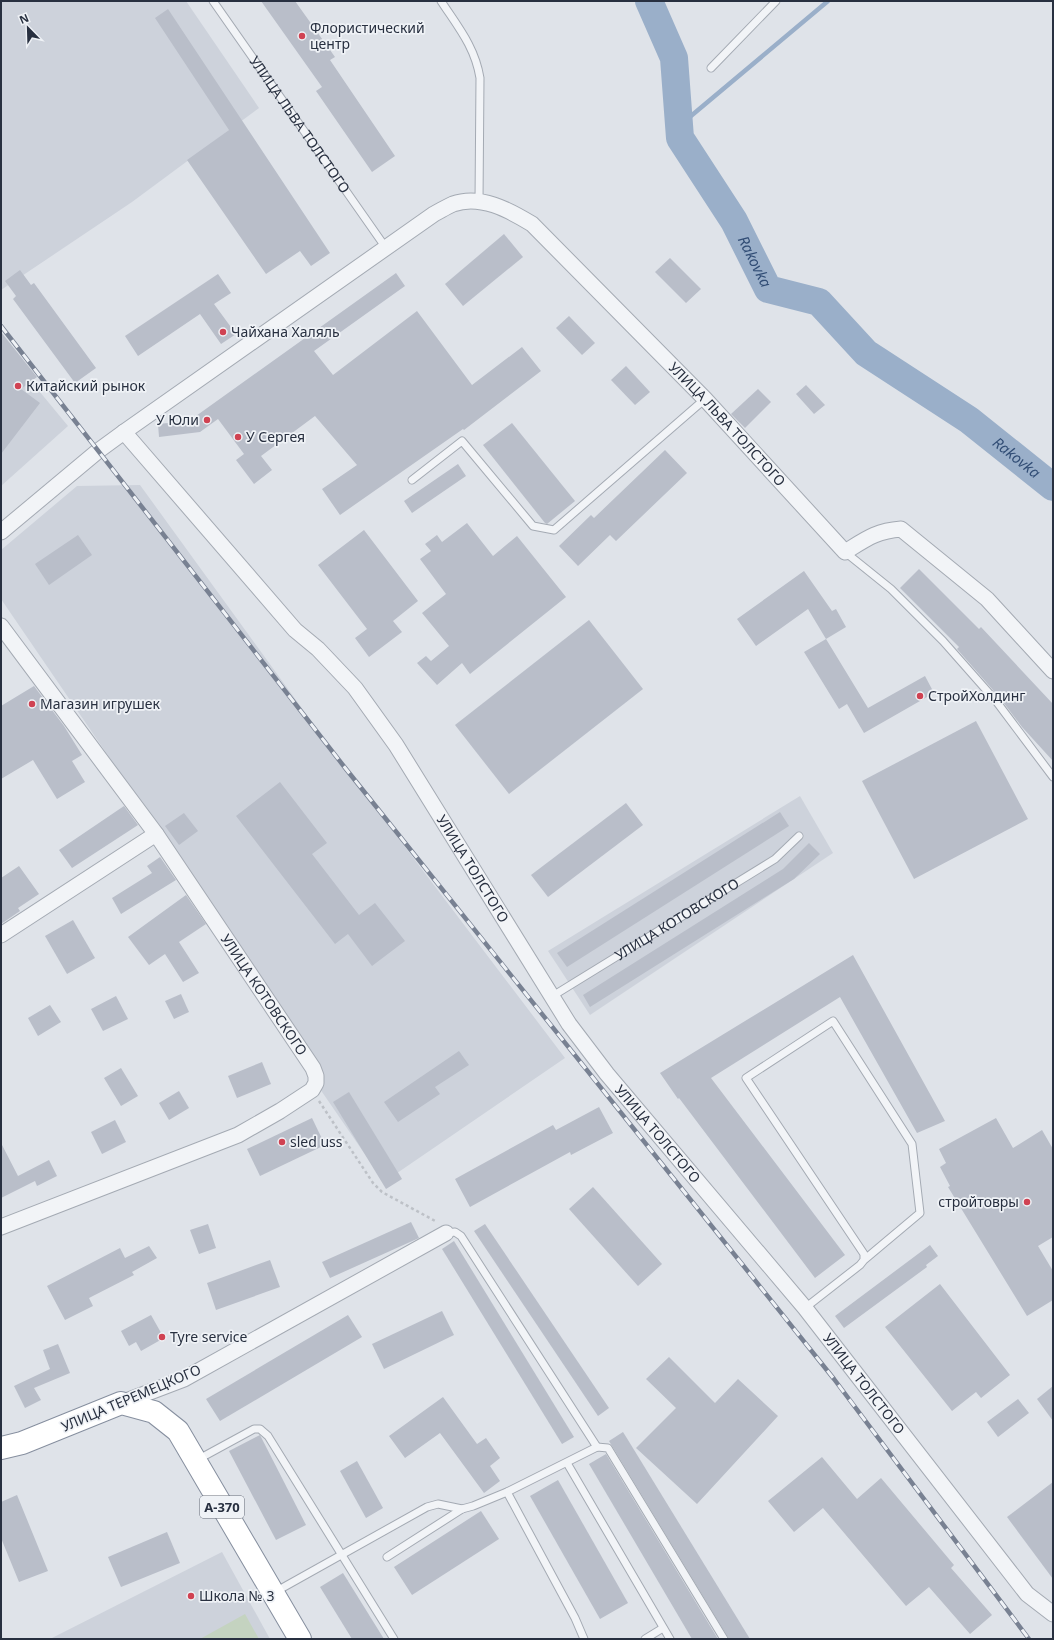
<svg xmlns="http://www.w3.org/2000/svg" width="1054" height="1640" viewBox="0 0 1054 1640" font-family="'Noto Sans',sans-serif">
<rect width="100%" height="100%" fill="#dfe3e9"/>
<g fill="#cdd2db">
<polygon points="1,1 186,1 259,108 132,202 1,290"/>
<polygon points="1,345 68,426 1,486"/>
<polygon points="140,485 346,769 565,1058 384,1182 298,1057 243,953 1,599 1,550 77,486"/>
<polygon points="800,796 833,853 590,1015 548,951"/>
<polygon points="222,1552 270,1639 50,1639"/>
</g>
<polygon fill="#c4d3c0" points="245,1614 259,1639 200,1639"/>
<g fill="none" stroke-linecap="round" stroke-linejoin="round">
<polyline stroke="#9aafc9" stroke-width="4.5" points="679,126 828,1"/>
<path stroke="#9aafc9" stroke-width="28" id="s1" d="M649,1L674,58L680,138L734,221L768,289L819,302L866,353L969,420L1053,487"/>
</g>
<g fill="#b9bec9">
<polygon points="261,1 295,1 335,57 330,60 395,156 372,172 316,91 322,87"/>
<polygon points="168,9 330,253 311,266 300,251 266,274 187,160 229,130 155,18"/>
<polygon points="504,234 523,257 463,306 445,284"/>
<polygon points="670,258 701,289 686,303 655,272"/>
<polygon points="20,270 31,285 34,283 96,368 75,383 13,299 16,296 5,281"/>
<polygon points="396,273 405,286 314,351 333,375 417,311 472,385 522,347 541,371 464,430 463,429 340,515 322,489 357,465 315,416 261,456 272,470 254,484 236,460 244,454 218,419 200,432 159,437 158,424 189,421"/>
<polygon points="218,274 231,293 214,304 236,334 221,344 200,314 138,356 125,336"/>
<polygon points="569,316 595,343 582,355 556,328"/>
<polygon points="1,332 37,377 21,389 40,403 1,454"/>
<polygon points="626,366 650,392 635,405 611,380"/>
<polygon points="806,385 825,405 814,414 796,394"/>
<polygon points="758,389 771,402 745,428 731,414"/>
<polygon points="512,423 575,501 547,524 545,523 483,445"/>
<polygon points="665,450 687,473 616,541 610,535 578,566 559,546 591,515 594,518"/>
<polygon points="458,464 466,476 412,513 404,501"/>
<polygon points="467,523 493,556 517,536 566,597 470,674 462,663 437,685 417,663 426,656 431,661 449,646 422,613 446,594 420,559 431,551 425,544 437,535 442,542"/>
<polygon points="364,530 418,601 393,621 402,632 369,657 355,638 367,629 318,565"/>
<polygon points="78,535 92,555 49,585 35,564"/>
<polygon points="919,569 979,629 981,627 1053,704 1053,761 1022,727 1000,698 957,649 959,647 900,588"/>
<polygon points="804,571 832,611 836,609 846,627 826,639 808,609 756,646 737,619"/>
<polygon points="589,620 643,689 509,794 455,725"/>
<polygon points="826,639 868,708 925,676 934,693 864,733 847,704 839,709 804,652"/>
<polygon points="34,686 64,726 82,755 72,761 85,782 57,799 33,760 1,779 1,706"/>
<polygon points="976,721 1028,819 914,879 862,781"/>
<polygon points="280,782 327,843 312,854 359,915 375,903 405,941 372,966 348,934 335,944 236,816"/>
<polygon points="626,803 643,825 548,897 531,875"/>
<polygon points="124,806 138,825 72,868 59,850"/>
<polygon points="780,812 789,826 567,967 557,953"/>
<polygon points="184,813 198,831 179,845 165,826"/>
<polygon points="809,843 820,854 794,879 590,1007 583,995 783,869"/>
<polygon points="160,857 176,880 121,914 112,898 152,873 147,866"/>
<polygon points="19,866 39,894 18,908 20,911 1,924 1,878"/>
<polygon points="186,895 206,924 179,942 199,973 183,982 165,954 149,965 128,937"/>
<polygon points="73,920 95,958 67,974 45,936"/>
<polygon points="853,955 945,1121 917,1133 840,997 711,1078 845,1255 815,1278 679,1098 678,1099 660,1073"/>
<polygon points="181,994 189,1012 174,1019 165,1001"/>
<polygon points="116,996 128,1019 103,1031 91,1009"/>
<polygon points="50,1005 61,1022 38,1036 28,1018"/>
<polygon points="459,1051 469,1065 435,1087 440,1094 398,1122 384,1102"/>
<polygon points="262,1062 271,1084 237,1098 228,1076"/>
<polygon points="121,1068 138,1096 121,1106 104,1078"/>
<polygon points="179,1091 189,1108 169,1120 159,1103"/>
<polygon points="349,1092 402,1179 386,1189 333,1102"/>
<polygon points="599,1107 613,1133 571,1155 570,1152 470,1207 455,1179 553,1125 556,1130"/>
<polygon points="312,1118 325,1145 260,1176 247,1149"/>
<polygon points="996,1118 1013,1148 1042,1130 1053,1149 1053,1237 1038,1246 1053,1271 1053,1300 1027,1316 948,1187 950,1186 940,1167 946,1163 939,1149"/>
<polygon points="115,1120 126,1142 102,1154 91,1132"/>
<polygon points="1,1143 18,1176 49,1160 57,1176 37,1186 35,1181 1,1198"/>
<polygon points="593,1187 662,1264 638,1286 569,1209"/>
<polygon points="411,1222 419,1238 330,1278 322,1262"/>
<polygon points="208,1224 216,1248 199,1254 190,1230"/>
<polygon points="485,1224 609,1408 598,1416 474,1231"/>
<polygon points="454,1241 574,1437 562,1444 442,1249"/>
<polygon points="930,1245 938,1256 926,1265 927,1267 844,1328 835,1316"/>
<polygon points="149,1246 157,1258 132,1272 134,1275 89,1298 93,1306 65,1320 47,1286 120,1248 125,1258"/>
<polygon points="270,1260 280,1287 216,1310 207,1283"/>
<polygon points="940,1284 1010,1375 981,1398 976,1392 952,1411 885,1327"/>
<polygon points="442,1311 454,1335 384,1369 372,1344"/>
<polygon points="151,1315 164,1338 141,1351 136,1342 129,1346 121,1331"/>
<polygon points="348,1315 362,1337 220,1421 206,1399"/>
<polygon points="58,1344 70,1373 34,1388 41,1400 25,1408 14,1386 50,1369 43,1350"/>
<polygon points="669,1357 715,1403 738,1379 778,1416 697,1504 636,1448 676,1408 646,1379"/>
<polygon points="1053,1386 1053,1421 1037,1399"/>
<polygon points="443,1397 477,1444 486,1438 500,1458 490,1466 500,1481 484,1493 440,1433 405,1458 389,1436"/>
<polygon points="1018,1399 1029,1413 998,1437 987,1422"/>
<polygon points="623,1432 628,1440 750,1639 729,1639 609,1441"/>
<polygon points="260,1435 306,1525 276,1540 229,1451"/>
<polygon points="606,1454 718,1639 692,1639 589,1464"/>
<polygon points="822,1457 857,1499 881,1478 954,1565 951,1568 992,1615 970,1634 929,1587 906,1606 823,1508 794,1532 768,1501"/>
<polygon points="357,1461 383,1508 366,1518 340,1471"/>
<polygon points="558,1480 628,1603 600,1619 530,1496"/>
<polygon points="1053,1482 1053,1579 1007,1517"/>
<polygon points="17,1495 48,1571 19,1582 1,1538 1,1502"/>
<polygon points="481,1511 499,1539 412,1595 394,1567"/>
<polygon points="167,1532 180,1563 121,1587 108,1557"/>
<polygon points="343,1573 384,1639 352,1639 320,1587"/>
</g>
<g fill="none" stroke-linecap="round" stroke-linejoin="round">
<g stroke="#a4aab3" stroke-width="9">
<g id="service">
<path id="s2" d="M213,1L386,248"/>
<path d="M441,1C458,27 475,47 480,78L479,201"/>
<polyline points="711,68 776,1"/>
<polyline points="412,480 462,441 533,526 554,530 705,399"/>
<polyline points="845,552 891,589 943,641 996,701 1053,777"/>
<path id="s3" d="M551,997L775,859L799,836"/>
<polyline points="446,1233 455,1232 461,1236 597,1447"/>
<polyline points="805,1308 860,1265 864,1260 864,1254 746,1078 833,1021 912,1144 920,1213 864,1260"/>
<polyline points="197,1460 254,1429 260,1429 268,1436 394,1639"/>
<polyline points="567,1463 670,1639"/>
<polyline points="507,1492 575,1618 584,1639"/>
<polyline points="387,1557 462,1509 473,1506 507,1492 597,1447 608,1448 724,1639"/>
<polyline points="275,1592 427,1507 438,1504 462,1509"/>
<polyline points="645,1639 663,1628"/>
</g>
</g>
<g stroke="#a4aab3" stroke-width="17">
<g id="minor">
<path id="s4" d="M124,432L295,630L318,649L355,688L396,745L569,1024L607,1074L805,1308L1027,1594L1053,1614"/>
<path id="s5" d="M1,532L98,451L124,432L434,214C440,211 446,207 453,204C480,194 509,210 532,224L705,399L845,552C866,539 876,531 901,529L987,599L1053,671"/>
<path id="s6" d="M1,626L156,834L313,1068L316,1076V1083L312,1090L280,1111L238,1135L1,1227"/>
<polyline points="1,935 156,834"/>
<polyline points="121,1403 184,1379 446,1233"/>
</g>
</g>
<g stroke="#868f9f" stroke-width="24">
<polyline id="trunk" points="1,1448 22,1443 121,1403 154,1412 178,1431 300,1639"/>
</g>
<polyline stroke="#bdc1c7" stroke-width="2.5" stroke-dasharray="3 3" stroke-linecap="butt" points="319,1101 373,1183 382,1192 437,1222"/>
<use href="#service" stroke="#f2f4f7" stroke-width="7"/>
<use href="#minor" stroke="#f2f4f7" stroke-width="15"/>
<use href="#trunk" stroke="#fff" stroke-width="22"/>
<g stroke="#788192" stroke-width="4.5">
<polyline id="rail" points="1,326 346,769 834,1379 1029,1639"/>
</g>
<use href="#rail" stroke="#eff2f6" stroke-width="3" stroke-dasharray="9" stroke-linecap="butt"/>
</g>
<g fill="#d04252" stroke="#eff2f6" stroke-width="1.5">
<circle cx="302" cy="36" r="4"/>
<circle cx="223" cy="332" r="4"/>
<circle cx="18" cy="386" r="4"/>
<circle cx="207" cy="420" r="4"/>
<circle cx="238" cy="437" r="4"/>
<circle cx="920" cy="696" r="4"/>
<circle cx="32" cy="704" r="4"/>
<circle cx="282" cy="1142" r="4"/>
<circle cx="1027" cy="1202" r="4"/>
<circle cx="162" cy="1337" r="4"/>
<circle cx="191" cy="1596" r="4"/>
</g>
<g text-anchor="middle" stroke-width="3.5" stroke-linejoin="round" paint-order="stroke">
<rect fill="#eff2f6" stroke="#646a77" stroke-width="1" x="200" y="1496" width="44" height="22" rx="3"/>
<g font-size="13" font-weight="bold" fill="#283040">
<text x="222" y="1512">А-370</text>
</g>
<g font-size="14" fill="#283040" stroke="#eff2f6" text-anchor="start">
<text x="310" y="33">Флористический<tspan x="310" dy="16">центр</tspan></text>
<text x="231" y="337">Чайхана Халяль</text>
<text x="26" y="391">Китайский рынок</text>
<text x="199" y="425" text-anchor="end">У Юли</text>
<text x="246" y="442">У Сергея</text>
<text x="928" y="701">СтройХолдинг</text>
<text x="40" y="709">Магазин игрушек</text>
<text x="290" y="1147">sled uss</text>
<text x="1019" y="1207" text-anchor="end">стройтовры</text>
<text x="170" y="1342">Tyre service</text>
<text x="199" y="1601">Школа № 3</text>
</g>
<g font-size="14" fill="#283040" stroke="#eff2f6">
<text dy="5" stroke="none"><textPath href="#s2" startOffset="151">УЛИЦА ЛЬВА ТОЛСТОГО</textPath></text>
<text dy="5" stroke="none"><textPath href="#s5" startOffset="923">УЛИЦА ЛЬВА ТОЛСТОГО</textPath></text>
<text dy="5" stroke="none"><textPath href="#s4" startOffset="561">УЛИЦА ТОЛСТОГО</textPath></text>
<text dy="5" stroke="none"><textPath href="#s3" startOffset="148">УЛИЦА КОТОВСКОГО</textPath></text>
<text dy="5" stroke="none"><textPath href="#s6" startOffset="453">УЛИЦА КОТОВСКОГО</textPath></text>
<text dy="5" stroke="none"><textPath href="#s4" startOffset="885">УЛИЦА ТОЛСТОГО</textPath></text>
<text dy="5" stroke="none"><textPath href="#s4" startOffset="1209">УЛИЦА ТОЛСТОГО</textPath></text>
<text transform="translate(131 1398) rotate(-23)" y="5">УЛИЦА ТЕРЕМЕЦКОГО</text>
</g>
<g font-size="15" font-style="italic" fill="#314d75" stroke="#eff2f6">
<text dy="5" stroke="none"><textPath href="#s1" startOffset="287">Rakovka</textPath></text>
<text dy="5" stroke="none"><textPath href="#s1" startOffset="623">Rakovka</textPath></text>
</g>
</g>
<rect width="1054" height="1640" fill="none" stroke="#283040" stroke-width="4"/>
<g transform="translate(28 28) rotate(337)" stroke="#eff2f6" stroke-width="3" paint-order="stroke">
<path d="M0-3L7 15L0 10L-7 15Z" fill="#283040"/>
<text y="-6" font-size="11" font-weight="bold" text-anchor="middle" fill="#283040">N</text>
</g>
</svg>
